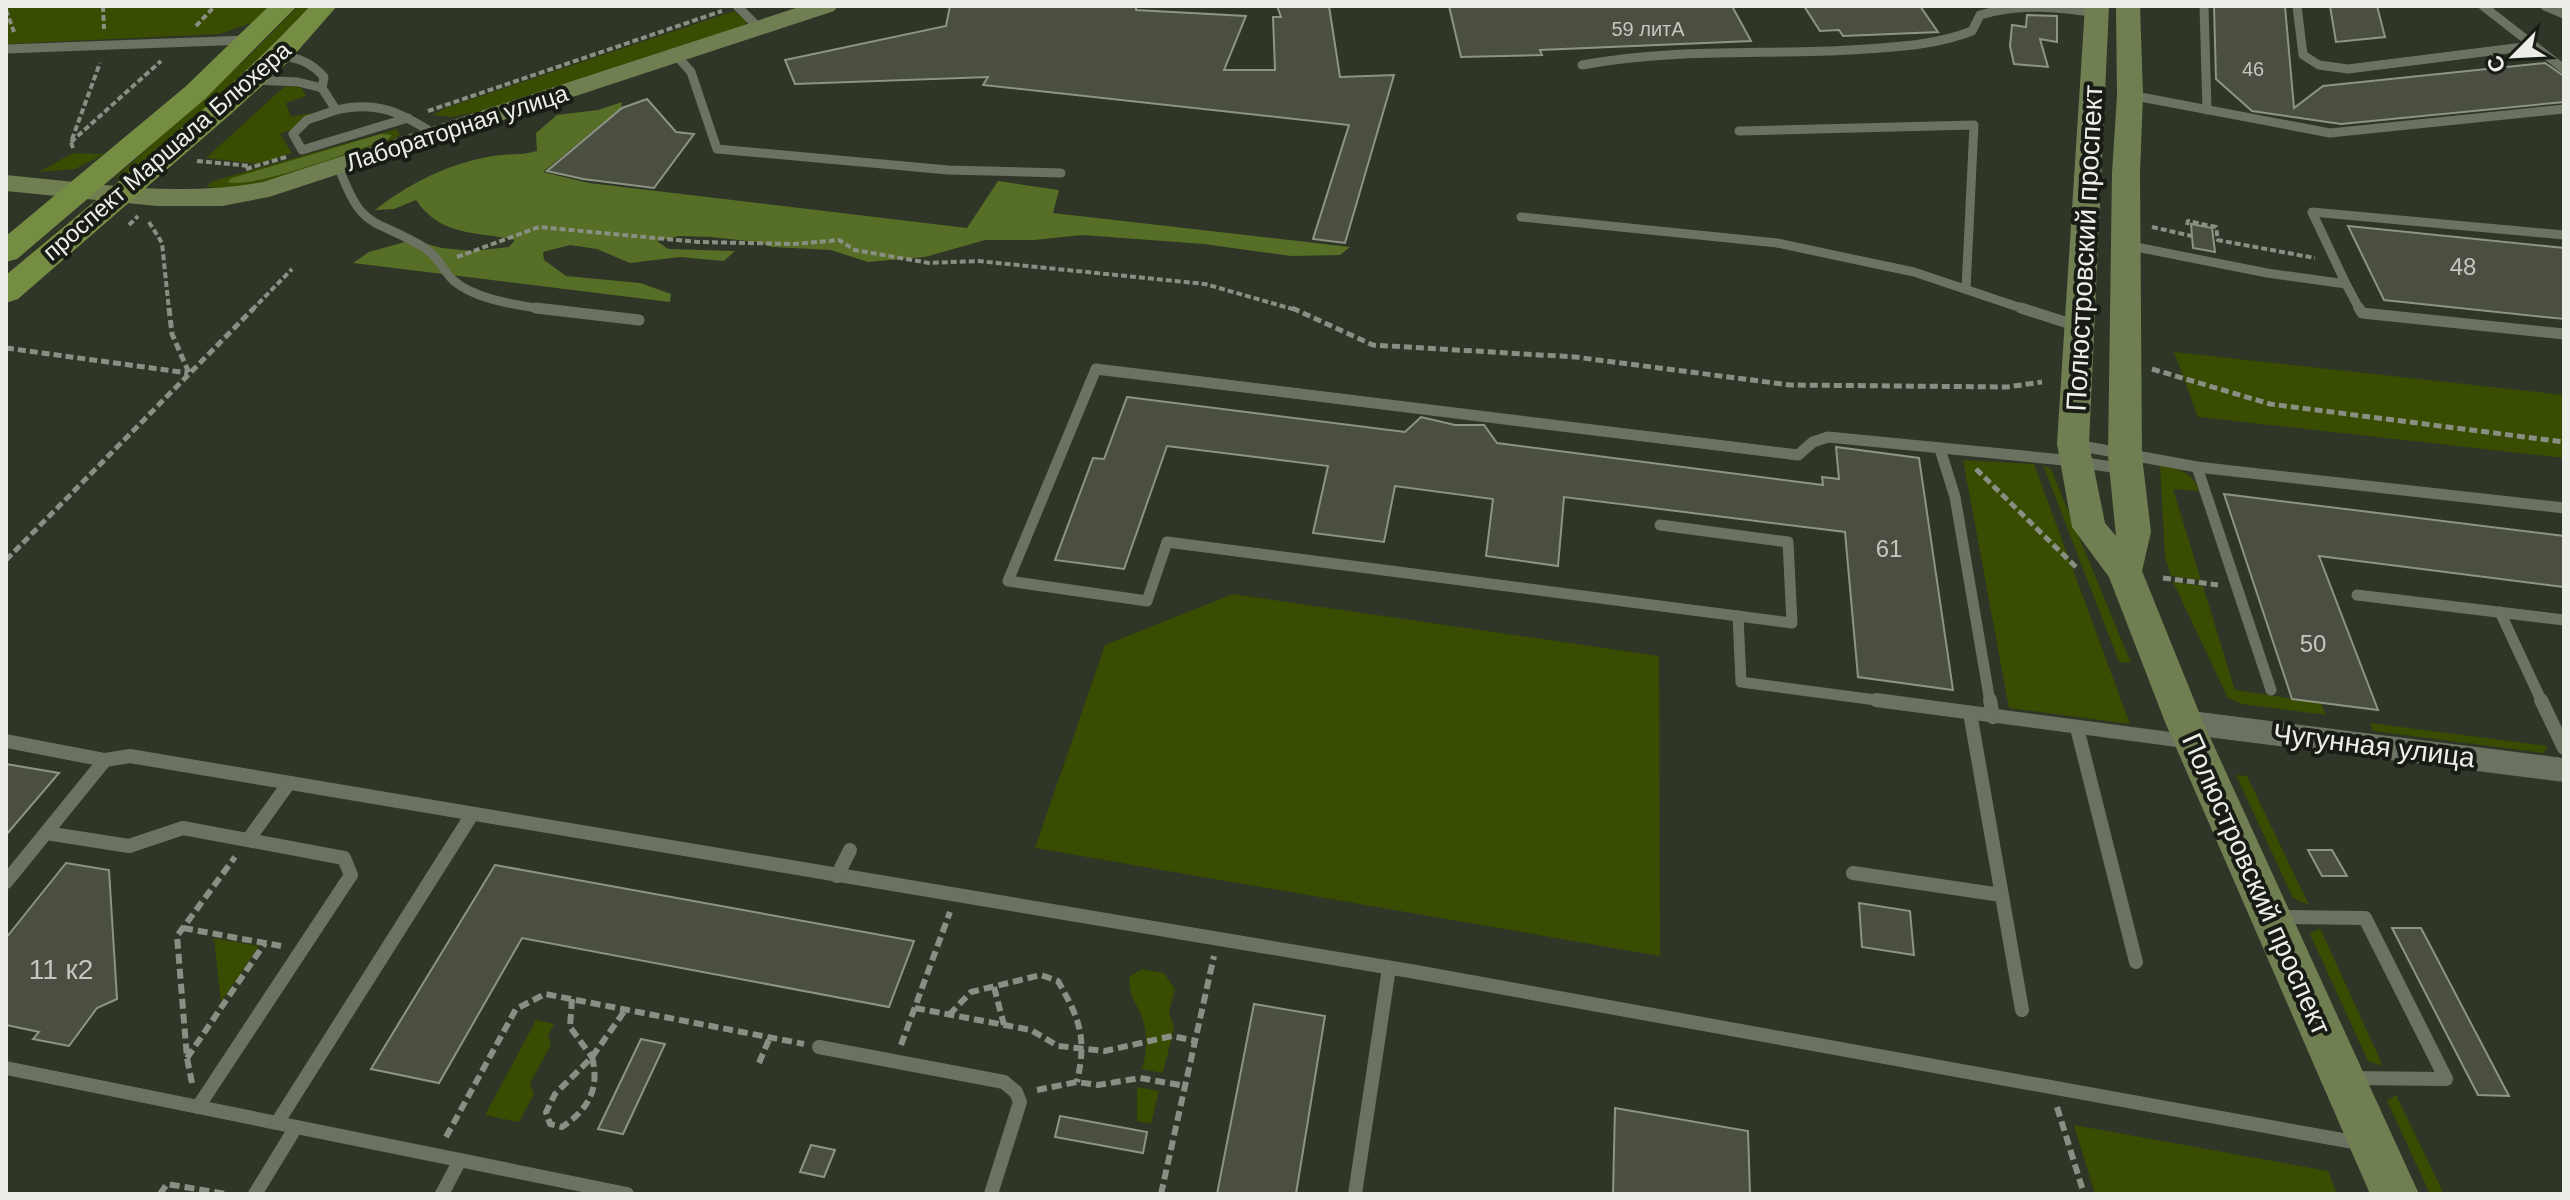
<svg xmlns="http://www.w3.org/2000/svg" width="2570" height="1200" viewBox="0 0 2570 1200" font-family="Helvetica,sans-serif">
<rect width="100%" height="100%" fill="#2f3527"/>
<g fill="#384c02">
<polygon points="6,6 268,6 254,22 220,34 6,44"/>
<polygon points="298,6 310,6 231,86 126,177 115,178 248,57"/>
<polygon points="734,11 748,22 741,27 478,112 451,117 433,115 445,108"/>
<polygon points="292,86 302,88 306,96 286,103 291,117 310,113 294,129 280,134 292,153 259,164 206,158 284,87"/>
<path d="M397,129L400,135L392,140C356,152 238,199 207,186L213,181Z"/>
<polygon points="73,153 105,154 75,169 39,172"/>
<polygon points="2174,352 2564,395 2564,458 2198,417"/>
<polygon points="1963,460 2034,464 2130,724 2009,708"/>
<polygon points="2043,465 2051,469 2131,663 2119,662"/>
<path d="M2160,466C2179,469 2192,471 2199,491L2173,489L2201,580L2171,576L2165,557Z"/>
<polygon points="2173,582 2203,586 2235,690 2321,703 2326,715 2242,704 2228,698"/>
<polygon points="1233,594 1659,656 1660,956 1035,848 1105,645"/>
<polygon points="2370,723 2547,746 2544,753 2373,731"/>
<polygon points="2236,775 2247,776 2309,905 2293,898"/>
<polygon points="2320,928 2383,1066 2368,1061 2310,934"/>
<polygon points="214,938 259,946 221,1002"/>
<path d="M1142,969L1164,973L1175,989L1169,1012L1174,1027L1163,1073L1142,1069C1146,1055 1148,1039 1144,1024C1140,1007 1126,994 1130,976Z"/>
<polygon points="536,1020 554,1024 548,1036 551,1045 530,1083 534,1094 519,1122 485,1115"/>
<polygon points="1137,1087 1159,1091 1151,1124 1137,1121"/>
<polygon points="2396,1095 2444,1194 2430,1194 2387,1101"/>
<polygon points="2074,1125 2328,1171 2337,1194 2095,1194"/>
</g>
<g fill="#576e26">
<path d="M622,102L621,108L543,172L589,183L967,228L998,181L1059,190L1053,213L1350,247L1340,255L1291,256L1204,244L1082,235L1034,240H985L925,257L868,262L831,250L772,247L757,242L711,237L680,236L657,241L668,249L735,251L724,261L680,257L630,263L597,249L570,245L543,252L544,260L566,276L640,283L671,294L670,302L353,263L369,252L412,240L442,248L472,251L509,247L515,240C476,231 441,237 416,200L394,209L375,210C408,184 446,165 487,157C504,153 520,156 537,151L536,133L557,115L598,110Z"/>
<path d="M381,134L392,135L387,140C354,150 256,189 227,182L232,178Z"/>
</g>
<g fill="#4a4f41" stroke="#8d9484" stroke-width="2">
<polygon points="950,6 1136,6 1136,10 1246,16 1224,70 1275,70 1273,17 1281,17 1277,6 1329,6 1340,77 1394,75 1345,243 1313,239 1349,125 983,85 988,77 795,84 785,60 946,26"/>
<polygon points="1449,6 1732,6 1751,41 1540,50 1542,55 1461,57"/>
<polygon points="1804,6 1920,6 1938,32 1843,36 1839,30 1820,31"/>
<polygon points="2214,6 2285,6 2294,108 2323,86 2545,63 2564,76 2564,102 2341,124 2252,111 2216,79"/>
<polygon points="2330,6 2377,6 2385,37 2336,42"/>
<polygon points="2027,15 2057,16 2057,42 2040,39 2048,67 2014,64 2010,46 2012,25 2026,27"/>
<polygon points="647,99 676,132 694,134 654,188 583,179 547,171 622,108"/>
<polygon points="2191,224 2212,228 2215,252 2193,248"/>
<polygon points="2348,226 2564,248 2564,319 2384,300"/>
<polygon points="1127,397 1405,432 1421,417 1455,425 1484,425 1497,443 1823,485 1822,477 1839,479 1836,447 1919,458 1953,690 1858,677 1845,532 1564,497 1558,566 1486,556 1493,499 1395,486 1384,542 1313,533 1328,466 1167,446 1124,569 1055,560 1093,458 1104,459"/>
<polygon points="2224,494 2564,536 2564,587 2319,556 2378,710 2292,699"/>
<polygon points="6,764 59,773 6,835"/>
<polygon points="2308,850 2332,850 2347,876 2322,876"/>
<polygon points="66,863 109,870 117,999 97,1008 69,1046 33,1039 39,1032 6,1025 6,938"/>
<polygon points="495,865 539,873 914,941 889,1007 522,938 439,1083 371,1069"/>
<polygon points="1859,903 1910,911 1914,955 1862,947"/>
<polygon points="2392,928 2421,928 2509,1096 2478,1095"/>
<polygon points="1254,1004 1325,1016 1296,1194 1217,1194"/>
<polygon points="641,1039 665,1044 623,1134 598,1129"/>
<polygon points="1615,1108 1748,1131 1750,1194 1613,1194"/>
<polygon points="1060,1116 1147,1132 1143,1153 1055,1137"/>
<polygon points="811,1145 835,1150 824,1177 800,1172"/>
</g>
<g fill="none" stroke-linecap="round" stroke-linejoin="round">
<g stroke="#8a8f84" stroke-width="4" stroke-dasharray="6 3" stroke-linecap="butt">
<polyline points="103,6 104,29"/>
<polyline points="6,10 14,32"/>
<polyline points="196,26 215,6"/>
<polyline points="428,111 722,11"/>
<polyline points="71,142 161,61"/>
<polyline points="73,148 71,142 100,63"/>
<polyline points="197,161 251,166"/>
<polyline points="246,169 286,157"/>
<polyline points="149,222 162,243 169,310"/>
<polyline points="129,225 138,216"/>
<polyline points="2187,225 2188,221 2216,227 2218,241"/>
<polyline points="2152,227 2192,236"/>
<polyline points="2217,240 2315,258"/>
<polyline points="457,257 539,227 698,242 793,244 839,240 855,250 929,263 978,261 1205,284 1296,310"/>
<polyline points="252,310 292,269"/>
</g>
<g stroke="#8a8f84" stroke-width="5" stroke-dasharray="8 4" stroke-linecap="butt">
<polyline points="169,308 172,334 189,373"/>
<polyline points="1292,308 1373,345 1575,357 1790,385 2007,387 2042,382"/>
<polyline points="6,348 188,373"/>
<polyline points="2152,369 2270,404 2564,442"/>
<polyline points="1976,469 2078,569"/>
<polyline points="6,560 254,308"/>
<polyline points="2163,578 2218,585"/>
</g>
<g stroke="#8a8f84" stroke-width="6" stroke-dasharray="10 5" stroke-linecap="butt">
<polyline points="183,928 281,946"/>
<polyline points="994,987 1004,1025"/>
<polyline points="572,999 570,1027 592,1057"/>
<polyline points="915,1008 1031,1030 1058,1046 1105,1051 1172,1036 1196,1041"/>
<path d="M949,1015L971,992L1041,975L1058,981C1080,1020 1087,1037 1077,1082"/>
<polyline points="901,1045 950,912"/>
<path d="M592,1057C600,1088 589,1109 562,1127L550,1124L546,1112L555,1094Z"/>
<polyline points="592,1057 626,1009"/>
<polyline points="187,1058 265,943"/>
<polyline points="759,1063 770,1037"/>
<polyline points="192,1083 187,1058 177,936 235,857"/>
<polyline points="1037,1090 1077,1082 1098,1085 1140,1078 1185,1086"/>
<polyline points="2057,1107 2084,1194"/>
<polyline points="446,1137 516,1009 545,994 804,1044"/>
<polyline points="160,1194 167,1184 226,1194"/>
<polyline points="1161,1194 1214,956"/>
</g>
<g stroke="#6c7262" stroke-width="9">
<polyline points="737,6 759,28"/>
<polyline points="2204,6 2207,110"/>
<polyline points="2297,6 2303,55 2319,65 2348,69 2531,46"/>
<polyline points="2483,6 2564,69"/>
<polyline points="2545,6 2564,14"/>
<polyline points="6,49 247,40"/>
<path d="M279,55C298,58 311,62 324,77L322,88L336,110C377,100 402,113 436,135"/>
<polyline points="676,55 691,72 717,149 948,170 1061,173"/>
<path d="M1582,65C1671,48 1761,55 1851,50C1892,47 1934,46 1972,31L1980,15C2019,3 2057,7 2097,13"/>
<polyline points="254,80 298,82 322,88"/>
<polyline points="2130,95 2330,133 2564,109"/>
<polyline points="336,110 307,120 293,134 302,150 408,118"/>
<polyline points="1739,131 1974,125 1966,289"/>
<path d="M339,168C364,235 374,216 425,248C438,256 443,271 454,281C478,301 519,305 549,310"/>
<polyline points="1521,217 1777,243 1914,272 2027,310"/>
<polyline points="2126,245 2267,273 2346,284 2360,310"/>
<polyline points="2346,284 2312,212 2564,235"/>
</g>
<g stroke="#6c7262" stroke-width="11">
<polyline points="536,308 639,320"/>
<polyline points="2021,308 2077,326"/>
<polyline points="2359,308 2362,313 2564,334"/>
<polyline points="2076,445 2197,467 2564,508"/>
<polyline points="1940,449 1955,497 1990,702"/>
<polyline points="2197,467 2271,690"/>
<polyline points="1660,525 1788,542 1792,623 1167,542 1147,601 1008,581 1096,369 1798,455 1813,442 1828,437 2074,461 2124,469"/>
<polyline points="2357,595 2564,620"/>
<polyline points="2500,612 2542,702"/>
<polyline points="1738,616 1741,682 1891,702"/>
</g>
<g stroke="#6c7262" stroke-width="14">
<polyline points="1876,700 2185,741"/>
<polyline points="1990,700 1993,717"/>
<polyline points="2541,700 2564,748"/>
<polyline points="1970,713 2022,1010"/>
<polyline points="2077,728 2136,962"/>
<polyline points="6,741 105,760 130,756 1416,972 2359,1143"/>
<polyline points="46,833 129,846 183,828 344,858 351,875 198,1107"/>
<polyline points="248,840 289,783"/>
<polyline points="1853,873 2001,895"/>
<polyline points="837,876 850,850"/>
<polyline points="6,882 105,760"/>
<polyline points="2276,917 2365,918 2446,1079 2351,1078"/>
<polyline points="819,1047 1004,1082 1016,1092 1020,1102 991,1194"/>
<polyline points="6,1068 627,1194"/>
<polyline points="277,1123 471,816"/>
<polyline points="255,1194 296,1127"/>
<polyline points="442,1194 460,1160"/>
<polyline points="1355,1194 1389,968"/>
</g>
<polygon fill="#6c7262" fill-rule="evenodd" points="2184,710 2564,758 2564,782 2184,734 2174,730 2170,722 2174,714"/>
<g fill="#707f52" fill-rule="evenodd">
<path d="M802,6H838L834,11L269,197L222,206H157L6,191V175C92,183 178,198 263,182Z"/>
<polygon points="2085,6 2109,6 2089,444 2105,523 2116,536 2108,456 2112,173 2117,95 2116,6 2140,6 2143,95 2140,173 2142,456 2151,532 2142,571 2203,722 2419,1194 2370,1194 2165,722 2109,577 2072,527 2057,444"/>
</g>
<g fill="#758c43" fill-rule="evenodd">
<polygon points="269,6 297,6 205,99 17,259 6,262 6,236 185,87"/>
<path d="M310,6H337L289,61L232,113L18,299L6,303V275C109,188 218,105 310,6Z"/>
</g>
</g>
<g text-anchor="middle" stroke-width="8" stroke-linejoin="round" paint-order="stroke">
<g font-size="20" fill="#c4c7be">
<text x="1648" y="36">59 литА</text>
<text x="2253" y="76">46</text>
</g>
<g font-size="24" fill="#ecefe7" stroke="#191b15">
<text transform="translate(457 128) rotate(-18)" y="8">Лабораторная улица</text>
<text transform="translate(167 151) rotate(-41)" y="8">проспект Маршала Блюхера</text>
</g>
<g font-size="24" fill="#c4c7be">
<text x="2463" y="275">48</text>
<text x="1889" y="557">61</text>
<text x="2313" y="652">50</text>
</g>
<g font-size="28" fill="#ecefe7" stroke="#191b15">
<text transform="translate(2084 248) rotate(-87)" y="10">Полюстровский проспект</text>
<text transform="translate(2374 745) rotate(7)" y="10">Чугунная улица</text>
<text transform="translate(2257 884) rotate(66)" y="10">Полюстровский проспект</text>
</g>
<g font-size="28" fill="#c4c7be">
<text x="61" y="979">11 к2</text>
</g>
</g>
<rect width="2570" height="1200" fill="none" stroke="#ecefe7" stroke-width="16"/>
<g transform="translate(2514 56) rotate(246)" stroke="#191b15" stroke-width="6" paint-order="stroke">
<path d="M0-6L14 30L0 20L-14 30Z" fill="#ecefe7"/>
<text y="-12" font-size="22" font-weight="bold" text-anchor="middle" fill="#ecefe7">С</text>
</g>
</svg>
